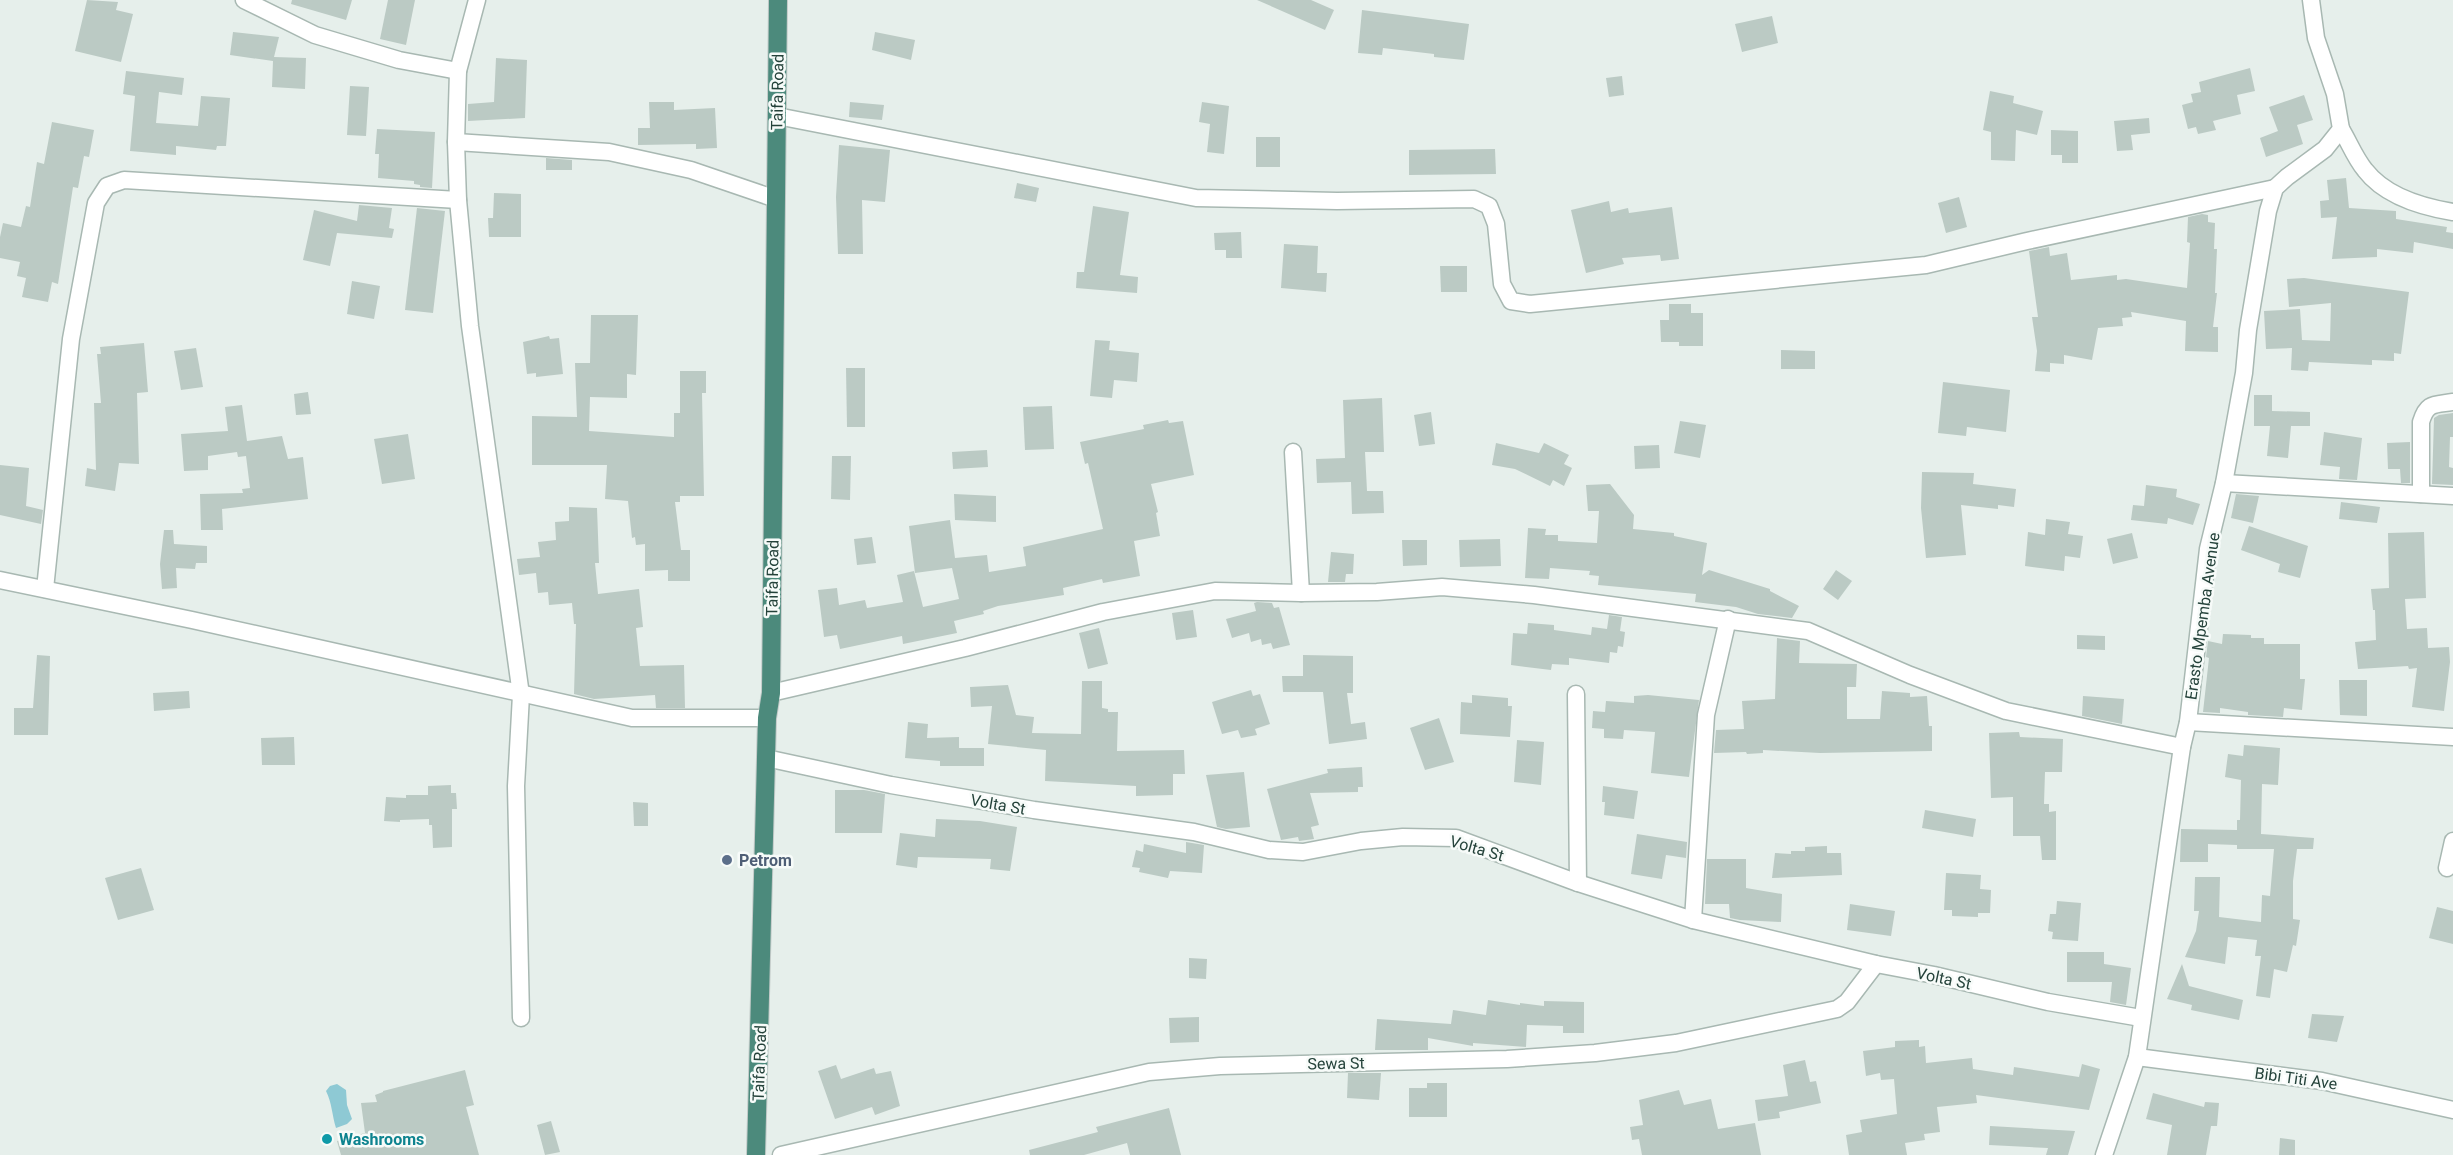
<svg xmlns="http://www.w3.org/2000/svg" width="2453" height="1155" viewBox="0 0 2453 1155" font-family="Roboto,sans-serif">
<rect width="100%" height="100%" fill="#e6efeb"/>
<path fill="#8ec9d4" d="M337,1084L346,1090L347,1105L352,1119L347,1124L336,1128C332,1115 332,1103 326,1091L330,1086Z"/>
<g fill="#bbcac4">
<polygon points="87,0 118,2 116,10 133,14 121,62 75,51"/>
<polygon points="292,0 352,0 346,20 291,4"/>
<polygon points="388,0 415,0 406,45 380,39"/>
<polygon points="1257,0 1311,0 1334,10 1325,30"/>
<polygon points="1362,10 1469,24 1464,60 1434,57 1434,54 1383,48 1382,55 1358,53"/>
<polygon points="1772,16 1778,43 1742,52 1735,24"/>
<polygon points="233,32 279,37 274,57 306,58 305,89 272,87 273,61 230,55"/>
<polygon points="875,32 915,40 911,60 872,50"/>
<polygon points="496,58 527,60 525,118 468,121 468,104 494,102"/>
<polygon points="2250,68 2255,91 2237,95 2241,114 2213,121 2216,130 2198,134 2196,127 2188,129 2182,105 2193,102 2191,94 2201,92 2199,82"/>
<polygon points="126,71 184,78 182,95 159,92 156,123 198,126 201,96 230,98 226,146 217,146 216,150 176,146 176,155 130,151 135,96 123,94"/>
<polygon points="1622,76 1624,95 1609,97 1606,78"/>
<polygon points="350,86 369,87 366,136 347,135"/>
<polygon points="1990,91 2014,96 2013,103 2043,111 2037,135 2016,130 2015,161 1991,160 1991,132 1983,130"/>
<polygon points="2304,95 2313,120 2297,125 2303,144 2266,157 2260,138 2278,131 2269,107"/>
<polygon points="649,102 674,102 674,110 715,108 717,148 696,149 696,144 638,145 638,128 650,128"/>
<polygon points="850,102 884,105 882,120 849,117"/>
<polygon points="1202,102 1229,106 1224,154 1207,152 1210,124 1199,122"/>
<polygon points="2149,118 2150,133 2131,135 2133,150 2117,151 2114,121"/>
<polygon points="52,122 94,130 89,157 84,156 78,188 73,187 58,284 52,282 48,302 22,297 26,278 17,276 20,262 0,258 0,237 3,223 21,227 26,206 30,207 37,162 44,164"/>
<polygon points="377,129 435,132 432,188 420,187 420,185 414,184 414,181 378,178 379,154 375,154"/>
<polygon points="2051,130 2078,131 2078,163 2062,163 2062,155 2051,155"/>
<rect x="1256" y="137" width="24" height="30"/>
<polygon points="839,145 890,150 885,202 862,200 863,254 838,254 836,197"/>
<polygon points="1495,149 1496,174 1409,175 1409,150"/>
<polygon points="546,158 572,160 572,170 546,170"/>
<polygon points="2346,178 2349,208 2396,211 2396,219 2447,227 2446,232 2453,233 2453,249 2414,242 2413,253 2377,249 2377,257 2332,259 2337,217 2321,218 2320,201 2329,200 2327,180"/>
<polygon points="1017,183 1039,188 1036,202 1014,198"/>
<polygon points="494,193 521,194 521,237 489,237 488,218 493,218"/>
<polygon points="1959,197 1967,227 1946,233 1938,203"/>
<polygon points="1609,201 1611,212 1628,208 1629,213 1672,207 1679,259 1661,261 1660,255 1622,258 1624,264 1586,273 1571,210"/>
<polygon points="359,205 392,208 389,228 394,229 392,238 337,233 330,266 303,260 314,210 357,221"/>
<polygon points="1093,206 1129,212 1120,275 1138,277 1137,293 1076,288 1077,272 1084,272"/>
<polygon points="417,208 445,211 433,313 405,310"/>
<polygon points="2202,214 2208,215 2208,222 2215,223 2214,249 2217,249 2215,293 2217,293 2213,327 2218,327 2218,352 2185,351 2186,321 2131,312 2132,317 2122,318 2123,326 2098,328 2092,360 2064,355 2064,364 2050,363 2050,372 2035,371 2037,351 2032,317 2038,317 2029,251 2049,247 2050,256 2067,253 2071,280 2117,275 2117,280 2126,279 2187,288 2190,243 2187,242 2188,217"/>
<polygon points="1241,232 1242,258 1226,258 1226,250 1215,250 1214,233"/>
<polygon points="1284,244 1318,246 1317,273 1327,273 1326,292 1281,288"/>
<polygon points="1440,266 1467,266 1467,292 1441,292"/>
<polygon points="2304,278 2409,292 2401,354 2394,353 2394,361 2372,360 2372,365 2309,362 2308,371 2291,370 2292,348 2266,349 2264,311 2300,309 2302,340 2330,341 2331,303 2289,307 2287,279"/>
<polygon points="352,281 380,286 374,319 347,314"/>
<polygon points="1669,304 1691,304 1691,313 1703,313 1703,346 1679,346 1679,342 1661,342 1660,320 1669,320"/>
<polygon points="591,315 638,315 636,375 627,374 627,398 590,397 589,431 674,437 674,413 680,413 680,371 706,371 706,393 702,393 704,496 680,496 680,502 675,502 681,550 690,550 690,581 668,581 668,570 645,571 645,544 636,545 635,537 632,538 628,501 605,499 607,465 532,465 532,416 577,417 575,363 590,363"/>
<polygon points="549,336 550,339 559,338 563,374 536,377 536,373 527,374 523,342"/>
<polygon points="1095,340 1110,341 1109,350 1139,353 1137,382 1114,380 1112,398 1090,396"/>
<polygon points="144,343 148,392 137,393 139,464 119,463 115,491 85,486 87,468 96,470 94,403 101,403 97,354 101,354 100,347"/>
<polygon points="196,348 203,387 181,390 174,351"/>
<polygon points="1781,350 1815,351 1815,369 1781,369"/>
<polygon points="846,368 865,368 865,427 847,427"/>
<polygon points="1943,382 2010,390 2006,432 1967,427 1966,436 1938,433"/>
<polygon points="308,392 311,414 296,415 294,394"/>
<polygon points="2254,395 2272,395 2272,411 2310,412 2310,426 2291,426 2288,458 2267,456 2270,426 2254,426"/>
<polygon points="1382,398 1384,452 1365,452 1367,491 1383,491 1384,513 1352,514 1351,482 1317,483 1316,459 1345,458 1343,400"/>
<polygon points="242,405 247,441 282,436 288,459 303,457 308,499 222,509 223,530 201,530 200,494 243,493 242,489 250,488 246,456 238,457 237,452 208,456 208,470 184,471 181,434 228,431 225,407"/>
<polygon points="1052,406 1054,449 1025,450 1023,407"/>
<polygon points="1431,412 1435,444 1419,446 1414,415"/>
<polygon points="2453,413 2453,437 2450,437 2449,467 2453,468 2453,485 2432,484 2434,418 2439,415"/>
<polygon points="1168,420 1169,423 1183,421 1194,475 1151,484 1158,512 1156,513 1160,536 1134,541 1140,576 1103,583 1102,579 1063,588 1064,595 998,606 983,611 984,614 954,621 957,633 903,644 902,636 840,649 837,635 824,637 818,590 837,588 839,605 865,600 867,608 903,602 897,575 914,571 923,607 959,599 952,568 915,573 909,526 950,520 955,558 987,555 989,572 1026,566 1023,547 1103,529 1088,463 1085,464 1080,442 1144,429 1143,425"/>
<polygon points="1680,421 1706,425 1700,458 1674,453"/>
<polygon points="2324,432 2362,438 2357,480 2339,479 2340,467 2320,465"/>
<polygon points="408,434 415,479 382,484 374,439"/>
<polygon points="2410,442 2410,483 2401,483 2400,469 2388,469 2387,443"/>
<polygon points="1496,443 1539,453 1544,443 1569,455 1564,464 1572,468 1564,486 1553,480 1550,486 1515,469 1492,465"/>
<polygon points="1659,445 1660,468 1635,469 1634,446"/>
<polygon points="987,450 988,467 953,469 952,452"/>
<polygon points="832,456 851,456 850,500 831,499"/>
<polygon points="0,465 29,468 26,506 43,510 41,524 0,515"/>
<polygon points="1922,472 1974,473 1973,484 2016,489 2014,507 1998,505 1998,509 1961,505 1966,555 1926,558 1921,508"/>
<polygon points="1610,484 1634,515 1633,529 1674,533 1674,536 1707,543 1702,575 1709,570 1770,589 1770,591 1799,606 1792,618 1758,614 1736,607 1695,602 1696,594 1598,585 1599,576 1589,575 1590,571 1550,568 1549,579 1525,578 1528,528 1546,529 1545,535 1558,535 1558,541 1597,543 1599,511 1588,511 1586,485"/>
<polygon points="2146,485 2177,489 2176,497 2200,504 2193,525 2168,518 2167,524 2131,520 2133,505 2144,506"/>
<polygon points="954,494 996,496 996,522 955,520"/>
<polygon points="2236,494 2259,496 2253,523 2231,518"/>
<polygon points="2341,502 2380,507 2377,523 2339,519"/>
<polygon points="569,507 597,508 599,563 595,563 598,594 639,589 643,627 636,628 640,666 684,665 685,708 656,708 655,695 594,699 574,694 576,624 574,624 572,603 549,605 548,592 538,593 536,573 519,575 517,559 540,557 538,542 556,540 555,522 569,521"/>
<polygon points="2046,519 2070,522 2068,534 2083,536 2080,558 2065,556 2064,571 2025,566 2028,532 2045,535"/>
<polygon points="2249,526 2308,546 2300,578 2278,572 2280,564 2241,550"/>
<polygon points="164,530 173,530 174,544 207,546 207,563 196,563 195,569 176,568 177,588 162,589 160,564"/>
<polygon points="2424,532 2426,598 2405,599 2407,629 2427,628 2428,648 2449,647 2450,662 2444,711 2412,707 2417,668 2409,669 2408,666 2358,669 2355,642 2376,640 2375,610 2373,610 2371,589 2389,588 2388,533"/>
<polygon points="2132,533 2138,558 2113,564 2107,539"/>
<polygon points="872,537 876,563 857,565 854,539"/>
<polygon points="1500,539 1501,566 1460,567 1459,540"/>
<polygon points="1402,540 1427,540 1427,565 1403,566"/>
<polygon points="1331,552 1354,554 1353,574 1346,574 1345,582 1328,582"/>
<polygon points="1836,570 1852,581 1838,600 1823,589"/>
<polygon points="1257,602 1272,603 1274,608 1279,607 1290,645 1273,649 1271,643 1262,645 1261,639 1251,642 1249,633 1232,638 1226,619 1256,611 1254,603"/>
<polygon points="1193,610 1197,637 1176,640 1172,613"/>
<polygon points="1609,615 1622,617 1620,631 1625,632 1623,647 1618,646 1617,653 1610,652 1609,663 1569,658 1569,665 1552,664 1551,670 1511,665 1513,633 1527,634 1528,623 1554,625 1554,630 1591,635 1592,627 1607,629"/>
<polygon points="1099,628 1108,664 1088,669 1079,633"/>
<polygon points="2223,634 2251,635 2251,638 2264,638 2264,644 2300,644 2300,679 2305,679 2302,710 2284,708 2283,717 2248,715 2248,712 2220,708 2220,713 2203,712 2209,658 2206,657 2208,641 2222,644"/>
<polygon points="2077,635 2105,636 2105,650 2077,649"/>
<polygon points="1777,638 1800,641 1799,663 1857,664 1856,687 1847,687 1847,719 1880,719 1882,691 1910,693 1910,697 1927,696 1929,726 1932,726 1932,751 1820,753 1763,750 1763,753 1747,754 1746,752 1714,753 1716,730 1744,729 1742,701 1775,699"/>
<polygon points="37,655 50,656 48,735 14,735 14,708 33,708"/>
<polygon points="1303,655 1353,656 1353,693 1347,693 1351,724 1365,722 1367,739 1329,744 1323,692 1283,692 1282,676 1303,676"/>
<polygon points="2339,680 2367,680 2367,716 2340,715"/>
<polygon points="1082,681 1102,681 1102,708 1108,709 1108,712 1118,712 1117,751 1184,750 1185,774 1173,774 1173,795 1136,796 1136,786 1045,781 1046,750 988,744 992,706 971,707 970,687 1008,685 1016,715 1034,717 1032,733 1081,734"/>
<polygon points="1251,690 1253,696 1260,694 1270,724 1255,729 1257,735 1241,738 1238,730 1222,734 1212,702"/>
<polygon points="189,691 190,708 154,711 153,693"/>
<polygon points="1472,695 1508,698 1508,706 1512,706 1510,737 1460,734 1461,702 1472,703"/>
<polygon points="1648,695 1699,700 1689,777 1651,773 1655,732 1624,730 1623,739 1604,738 1604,729 1592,728 1593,711 1605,712 1606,701 1634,703 1634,696"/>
<polygon points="2083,696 2124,699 2122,724 2082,716"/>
<polygon points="1439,718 1454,762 1425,770 1410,728"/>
<polygon points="908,722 928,724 927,738 959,737 959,748 984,748 984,766 940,766 940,761 905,758"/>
<polygon points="2019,732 2020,737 2063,739 2062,772 2045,772 2044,804 2049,804 2049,812 2056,811 2056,860 2042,860 2040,836 2013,836 2013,797 1991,798 1989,733"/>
<polygon points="294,737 295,765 262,765 261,738"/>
<polygon points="1517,740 1544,742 1541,785 1514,782"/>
<polygon points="2244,745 2280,748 2278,785 2262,784 2261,834 2314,838 2313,849 2297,849 2293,881 2293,919 2300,920 2296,946 2293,945 2287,972 2274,969 2270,998 2256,996 2261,956 2255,956 2257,940 2228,937 2225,964 2185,957 2196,931 2199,911 2194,911 2195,877 2220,877 2219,917 2261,922 2262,895 2270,896 2274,849 2237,849 2237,845 2208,844 2208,862 2180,862 2181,829 2237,830 2237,820 2240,820 2241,780 2225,777 2228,754 2243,756"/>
<polygon points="1362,767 1363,787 1358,787 1358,792 1310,793 1319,825 1311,827 1314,839 1299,841 1298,837 1281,840 1267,789 1328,773 1327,769"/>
<polygon points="1244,772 1250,827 1226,829 1217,827 1206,775"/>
<polygon points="451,785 451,793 456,793 457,809 452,809 452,847 433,848 432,825 429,825 429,819 400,820 400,822 384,821 386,797 406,798 406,795 428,795 428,786"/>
<polygon points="1603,786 1638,791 1634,819 1604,815 1605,802 1602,802"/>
<polygon points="835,790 864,790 885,794 882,833 835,833"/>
<polygon points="633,802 648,803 648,826 634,826"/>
<polygon points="1925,810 1976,819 1973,837 1922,828"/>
<polygon points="936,819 980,821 1017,827 1010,871 990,869 991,859 918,857 917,868 896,865 900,833 935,837"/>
<polygon points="1637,834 1687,842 1686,858 1666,855 1662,879 1631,874"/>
<polygon points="1186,842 1204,845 1202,873 1170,871 1168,878 1139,872 1140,868 1132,867 1136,850 1143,852 1144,844 1186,853"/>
<polygon points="1827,846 1827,853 1841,853 1842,875 1772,878 1775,853 1791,854 1791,851 1805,851 1805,847"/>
<polygon points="1707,859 1746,859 1746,888 1782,894 1781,922 1740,920 1730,918 1729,904 1705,904"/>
<polygon points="141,868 154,910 118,920 105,878"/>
<polygon points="1946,873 1981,875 1980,889 1991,890 1990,913 1978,913 1978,917 1952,916 1952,910 1944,910"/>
<polygon points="2057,901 2081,903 2078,941 2052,939 2053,932 2048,931 2050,914 2056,914"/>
<polygon points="1850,904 1895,911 1891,936 1847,930"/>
<polygon points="2437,907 2453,911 2453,944 2429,938"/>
<polygon points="2067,952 2104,952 2104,964 2131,968 2126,1005 2110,1002 2112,982 2067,982"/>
<polygon points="1189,958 1207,959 1206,979 1189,978"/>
<polygon points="2182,964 2189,986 2243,1000 2239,1020 2191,1010 2192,1005 2167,999"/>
<polygon points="1488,1000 1520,1005 1520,1003 1544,1006 1544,1001 1584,1002 1584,1033 1563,1033 1563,1026 1527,1025 1526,1047 1473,1043 1473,1046 1428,1038 1428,1050 1375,1050 1377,1019 1451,1024 1453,1010 1486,1015"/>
<polygon points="2312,1014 2344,1016 2337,1042 2308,1038"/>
<polygon points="1199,1017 1199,1042 1170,1043 1169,1018"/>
<polygon points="1919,1040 1919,1047 1925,1046 1926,1063 1972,1058 1973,1069 2013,1075 2014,1067 2079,1077 2082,1064 2100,1069 2089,1110 1976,1095 1977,1103 1937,1107 1940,1132 1924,1134 1925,1140 1905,1143 1907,1155 1849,1155 1846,1135 1862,1132 1860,1120 1897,1114 1894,1079 1881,1080 1880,1073 1866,1076 1863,1051 1895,1047 1895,1041"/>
<polygon points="1805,1060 1810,1082 1816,1081 1821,1103 1779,1112 1780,1118 1758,1121 1755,1100 1788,1096 1783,1065"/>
<polygon points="836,1065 841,1079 874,1068 876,1074 891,1071 900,1106 875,1115 872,1107 835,1119 818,1071"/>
<polygon points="465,1070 474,1105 466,1107 479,1155 341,1155 337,1141 365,1133 361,1103 377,1102 375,1095 383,1092 383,1091"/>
<polygon points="1348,1073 1381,1073 1379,1100 1347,1098"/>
<polygon points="1427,1083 1447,1083 1447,1117 1409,1117 1409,1088 1427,1088"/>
<polygon points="1679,1090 1684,1105 1711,1099 1718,1129 1755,1123 1761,1155 1642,1155 1639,1139 1632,1140 1630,1127 1643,1125 1639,1100"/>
<polygon points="2153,1093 2204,1107 2205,1102 2219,1103 2217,1126 2211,1126 2206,1155 2167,1155 2172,1125 2146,1119"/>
<polygon points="1169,1108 1181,1155 1130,1155 1127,1143 1084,1155 1030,1155 1029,1150 1098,1132 1096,1127"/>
<polygon points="551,1121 560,1152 545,1155 537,1125"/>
<polygon points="1990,1126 2075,1131 2068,1155 2046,1155 2048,1148 1989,1145"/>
<polygon points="2280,1138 2295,1140 2295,1155 2279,1155"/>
</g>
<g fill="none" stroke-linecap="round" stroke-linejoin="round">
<g stroke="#a8b8b2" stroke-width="19">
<g id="minor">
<polyline points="244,0 315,35 399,60 458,71"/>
<polyline points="477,0 458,71 456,142 458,200 470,326 521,695 516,786 521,1018"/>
<polyline points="777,116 1196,198 1337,201 1474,199 1489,206 1496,224 1502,284 1511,301 1530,304 1926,265 2027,241 2275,188"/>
<path d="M2341,129C2349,142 2355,158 2365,170C2385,196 2422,207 2453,212"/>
<polyline points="456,142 609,152 691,170 776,199"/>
<polyline points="1293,452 1301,593"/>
<polyline points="2224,483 2453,496"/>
<path d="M2421,494V422C2427,402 2434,405 2453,402"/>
<polyline points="0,580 192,620 632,718 767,718"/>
<polyline points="45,589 71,339 96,203 107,186 124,180 458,200"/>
<polyline points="771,693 965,648 1103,612 1215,591 1301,593 1377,592 1442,587 1534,595 1808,631 1910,675 2006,711 2182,747"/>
<polyline points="1576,694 1578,883"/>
<polyline points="2188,722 2453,737"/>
<polyline points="766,758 891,785 1034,810 1194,832 1269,850 1303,852 1361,841 1403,837 1456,838 1578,883 1693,920 1876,964 1934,975 2048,1002 2141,1018"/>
<polyline points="2447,868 2453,841"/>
<polyline points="1693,920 1706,715 1728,619"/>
<polyline points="2137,1057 2322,1081 2453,1110"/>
<polyline points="781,1155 1149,1072 1220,1066 1507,1059 1595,1053 1676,1043 1837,1009 1847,1002 1876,964"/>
<polyline points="2104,1155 2137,1057 2182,747 2188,722 2208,549 2224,483 2244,373 2248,330 2268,211 2275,188 2287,177 2325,149 2341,129 2335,94 2316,38 2311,0"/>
</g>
</g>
<g stroke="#c2cac8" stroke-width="20">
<polyline id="trunk" points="756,1155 767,718 771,693 778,0"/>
</g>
<use href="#minor" stroke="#fff" stroke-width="16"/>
<use href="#trunk" stroke="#4c8a7c" stroke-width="18"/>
</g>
<circle fill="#5c6f8a" stroke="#f7fbf9" stroke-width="2" cx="727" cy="860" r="6"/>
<circle fill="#0f9aa8" stroke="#f7fbf9" stroke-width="2" cx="327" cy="1139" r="6"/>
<g text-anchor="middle" stroke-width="5" stroke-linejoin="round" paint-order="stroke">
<g font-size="16" fill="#24423a" stroke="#f7fbf9">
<text transform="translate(777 92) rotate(-89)" y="6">Taifa Road</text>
<text transform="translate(772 578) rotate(-89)" y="6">Taifa Road</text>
<text transform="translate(2202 616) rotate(-82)" y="6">Erasto Mpemba Avenue</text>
<text transform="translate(998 804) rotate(10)" y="6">Volta St</text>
<text transform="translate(1477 848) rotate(16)" y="6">Volta St</text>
<text transform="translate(1944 978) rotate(12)" y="6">Volta St</text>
<text transform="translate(759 1063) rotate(-88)" y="6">Taifa Road</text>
<text transform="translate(1336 1063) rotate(-1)" y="6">Sewa St</text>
<text transform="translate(2296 1078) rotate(8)" y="6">Bibi Titi Ave</text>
</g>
<g font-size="16" font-weight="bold" fill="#4e5e75" stroke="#f7fbf9" text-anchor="start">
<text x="739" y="866">Petrom</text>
</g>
<g font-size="16" font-weight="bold" fill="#0d838f" stroke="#f7fbf9" text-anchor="start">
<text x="339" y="1145">Washrooms</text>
</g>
</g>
</svg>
